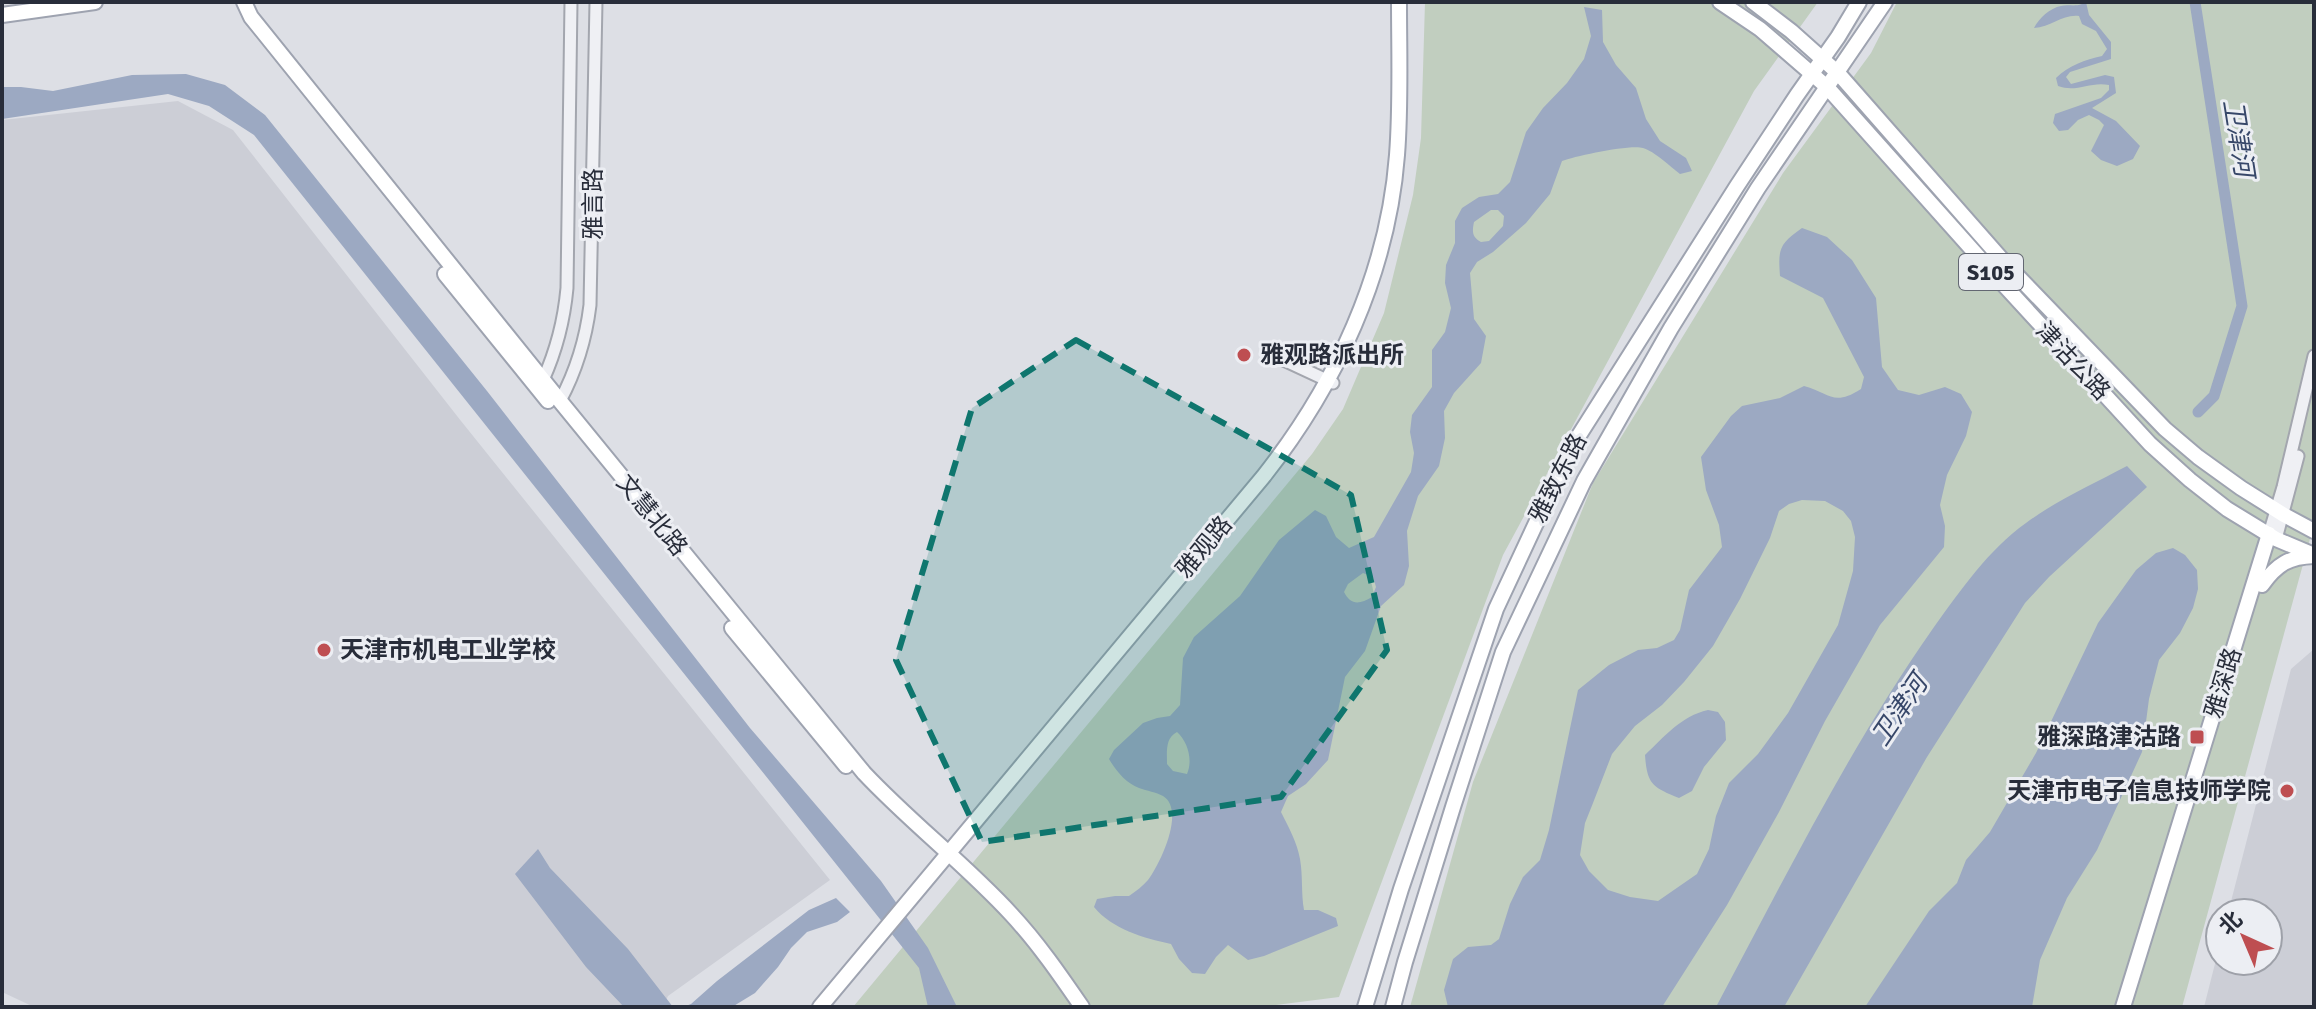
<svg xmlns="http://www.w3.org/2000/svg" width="2316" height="1009" viewBox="0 0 2316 1009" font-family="Signika,'Noto Sans SC',sans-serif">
<rect width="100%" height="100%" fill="#dddfe5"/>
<g fill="#ccced6">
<polygon points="178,101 233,130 461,421 830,880 668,996 663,1007 34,1007 2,992 2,120"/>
<polygon points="2314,649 2314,1007 2204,1007 2220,944 2220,961 2268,961 2268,913 2228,913 2291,669"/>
</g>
<g fill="#c1cebf">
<polygon points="1425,2 1818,2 1754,91 1503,555 1339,997 1261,1007 853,1007 1312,454 1343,409 1384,313 1413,195 1421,138"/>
<polygon points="1897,2 2314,2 2314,524 2182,1007 1410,1007 1473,782 1593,483 1783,173 1871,53"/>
</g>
<g fill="#9ca9c2" fill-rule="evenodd">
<path d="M2081,2H2086L2089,15L2111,42V59L2070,72L2066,77L2071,84L2105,75L2114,77L2116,93L2092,108L2116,121L2140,146L2133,159L2117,166L2101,160L2091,151L2104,125L2099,120L2089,115L2078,120L2068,130L2059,131L2053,123L2055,114L2101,98L2109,90V85C2090,81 2077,93 2058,86L2056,78C2069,65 2085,60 2102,56L2107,49L2096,31L2082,24L2079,16C2063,14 2051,27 2034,28C2039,18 2050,8 2061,6C2068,4 2074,7 2082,4Z"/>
<path d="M1584,7L1602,10L1603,42L1616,65L1636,88L1646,119L1660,141L1686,158L1692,171L1680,174C1671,167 1654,151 1643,148C1631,144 1575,156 1562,161L1550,194L1526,223L1493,252L1477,262L1470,273L1474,319L1486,336L1481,363L1454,393L1444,411L1445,438L1439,466L1418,496L1407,531L1409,566L1404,585L1381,606L1365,651L1345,677L1328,760L1306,784L1288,796L1281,812C1289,828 1297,842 1300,859C1303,876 1301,893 1304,910H1318L1336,918L1338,926L1264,956L1248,960L1228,945L1216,957L1205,974L1192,973L1179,959L1171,944C1143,938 1112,929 1094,907L1097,899L1115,896H1129C1136,891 1143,886 1148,880C1160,864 1186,810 1163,796C1156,792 1147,791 1139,788C1126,783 1116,771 1109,759L1114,750L1143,723L1157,718L1170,716L1180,705L1183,658L1194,637L1240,596L1279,540L1315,510L1326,516L1336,537L1349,548L1374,537L1411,472L1414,453L1410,432L1412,415L1432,387V350L1445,332L1451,308L1445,283L1446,265L1455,243V221L1462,208L1479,197L1498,194L1510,182L1526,132L1543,108L1567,83L1584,59L1591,36ZM1491,210H1498L1504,216L1503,226L1489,241L1481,242C1472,237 1472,232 1474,222ZM1363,573L1373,577L1376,587L1372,597C1360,604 1351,606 1344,592L1348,584ZM1177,732C1188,742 1193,760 1187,774L1173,771L1167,764C1167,752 1165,738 1177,732Z"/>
<polygon points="186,74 225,85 265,115 487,391 750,728 881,881 928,948 957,1007 928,1007 919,968 254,135 209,106 168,94 2,119 2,87 21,87 53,91 132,75"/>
<path d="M1802,228L1827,237L1852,260L1876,298L1882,367L1898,390L1919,395L1945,387L1961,394L1972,412L1966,436L1947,475L1940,505L1945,526L1944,547L1880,625L1825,721L1779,812L1727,905L1662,1007H1448L1444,990L1453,959L1468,947L1491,945L1499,939L1510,904L1523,877L1540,860L1549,830L1578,690L1609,665L1638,650L1657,648L1674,640L1680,630L1689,590L1722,547L1719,525L1706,490L1701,457L1731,416L1742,406L1780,398L1804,386C1830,393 1833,407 1861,389L1864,377L1823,298L1780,276C1778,249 1779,244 1802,228ZM1802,500L1825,501L1843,511L1851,521L1855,537L1853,571L1838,625L1788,713L1758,754L1729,783L1716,816L1709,849L1697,874L1658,901L1630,897L1608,890L1589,871L1580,855L1585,823L1593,803L1612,754L1635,726L1662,705L1684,682L1713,646L1740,599L1770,538L1779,511L1789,504Z"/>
<path d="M2127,466L2147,487L2049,577L2025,603L1927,757L1784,1007H1716C1785,878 1850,746 1934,627C1960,591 1989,549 2026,523C2057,500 2093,484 2127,466Z"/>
<polygon points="2173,548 2185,555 2197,570 2198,589 2193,608 2180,633 2159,660 2149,699 2142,752 2097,850 2067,898 2040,960 2032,1007 1865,1007 1929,911 1957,883 1966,860 1990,832 2036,753 2098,623 2136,570 2156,553"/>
<path d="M1708,710L1718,712L1725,722L1726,740L1704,767L1692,791L1679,798C1652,787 1647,784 1645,755C1664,737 1681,716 1708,710Z"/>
<polygon points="538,849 550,868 628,949 673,1007 624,1007 586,967 515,874"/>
<polygon points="836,898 850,912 837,922 807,932 791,948 778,967 755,993 732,1007 683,1007 691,1004 717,981 809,910"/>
</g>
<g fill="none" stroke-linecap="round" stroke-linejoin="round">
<polyline stroke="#9ca9c2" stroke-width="11" points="2195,2 2242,306 2214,396 2198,412"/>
<g stroke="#a3a6ae" stroke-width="15">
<g id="minor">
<polyline points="1273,355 1333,383"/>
<path d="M543,380C557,349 564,321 567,288L571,2"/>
<path d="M560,401C576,371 586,338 590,305L596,2"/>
<polyline points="2269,534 2283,487 2314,356"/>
<polyline points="2276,539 2298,456"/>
</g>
</g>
<g stroke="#9ea3b0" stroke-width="18">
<g id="major">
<path d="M244,2L251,17L560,401L864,773C911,823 965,864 1011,914C1038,943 1060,975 1082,1007"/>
<polyline points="1720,2 1760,29 1827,87 1993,273 2150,444 2190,480 2227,509 2276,539 2314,555"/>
<polyline points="1753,2 1791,31 1838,73 2005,263 2165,429 2198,457 2241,488 2284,515 2314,531"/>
<polyline points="2,15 95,2"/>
<polyline points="445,274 548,401"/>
<path d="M2262,585C2277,564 2289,557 2314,556"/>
<polyline points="732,628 846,766"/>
<path d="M820,1007L1263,477C1336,385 1388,273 1397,155C1401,104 1399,53 1399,2"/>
<polyline points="1365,1007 1401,889 1496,609 1571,448 1737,186 1797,95 1838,37 1859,2"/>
<polyline points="1393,1007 1405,962 1453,807 1503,652 1584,481 1671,328 1758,188 1885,2"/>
<polyline points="2123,1007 2269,534"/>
</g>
</g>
<use href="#minor" stroke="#eff0f4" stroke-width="11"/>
<use href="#major" stroke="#fff" stroke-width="14"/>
</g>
<path fill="#0f766e" fill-opacity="0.2" stroke="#0f766e" stroke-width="6" stroke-dasharray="16 10" stroke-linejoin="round" d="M1076,340L1351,495L1387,650L1281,797L982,842L896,660L972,408Z"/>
<g fill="#be4e51" stroke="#eceef3" stroke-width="3">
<circle cx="1244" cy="355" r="8"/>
<circle cx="324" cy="650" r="8"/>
<rect x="2189" y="729" width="16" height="16" rx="4"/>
<circle cx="2287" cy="791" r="8"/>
</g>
<g text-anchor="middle" stroke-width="6" stroke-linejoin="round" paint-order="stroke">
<rect fill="#eceef3" stroke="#636772" stroke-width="2" x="1959" y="254" width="64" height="36" rx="6"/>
<g font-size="22" font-weight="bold" fill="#282d3a">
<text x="1991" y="280">S105</text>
</g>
<g font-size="24" fill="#282d3a" stroke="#eceef3">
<text transform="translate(593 204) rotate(-90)" y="8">雅言路</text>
<text transform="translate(2073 361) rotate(47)" y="8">津沽公路</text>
<text transform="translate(1558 478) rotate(-63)" y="8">雅致东路</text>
<text transform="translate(652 515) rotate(51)" y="8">文慧北路</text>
<text transform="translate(1204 547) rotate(-50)" y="8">雅观路</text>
<text transform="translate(2223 683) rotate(-73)" y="8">雅深路</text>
</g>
<g font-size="24" font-weight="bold" fill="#282d3a" stroke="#eceef3" text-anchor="start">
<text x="1260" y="363">雅观路派出所</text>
<text x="340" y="658">天津市机电工业学校</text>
<text x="2181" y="745" text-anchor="end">雅深路津沽路</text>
<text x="2271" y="799" text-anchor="end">天津市电子信息技师学院</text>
</g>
<g font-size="26" font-style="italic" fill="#374769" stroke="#eceef3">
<text transform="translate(2239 138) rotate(81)" y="9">卫津河</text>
<text transform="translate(1899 710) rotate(-56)" y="9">卫津河</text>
</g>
</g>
<rect width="2316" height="1009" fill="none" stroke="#282d3a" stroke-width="8"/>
<g transform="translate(2244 937) rotate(316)"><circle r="38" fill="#eceef3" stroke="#9ea1a9" stroke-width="2"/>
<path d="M0-6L14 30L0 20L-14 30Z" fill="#be4e51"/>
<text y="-12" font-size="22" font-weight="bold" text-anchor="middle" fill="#282d3a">北</text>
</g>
</svg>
